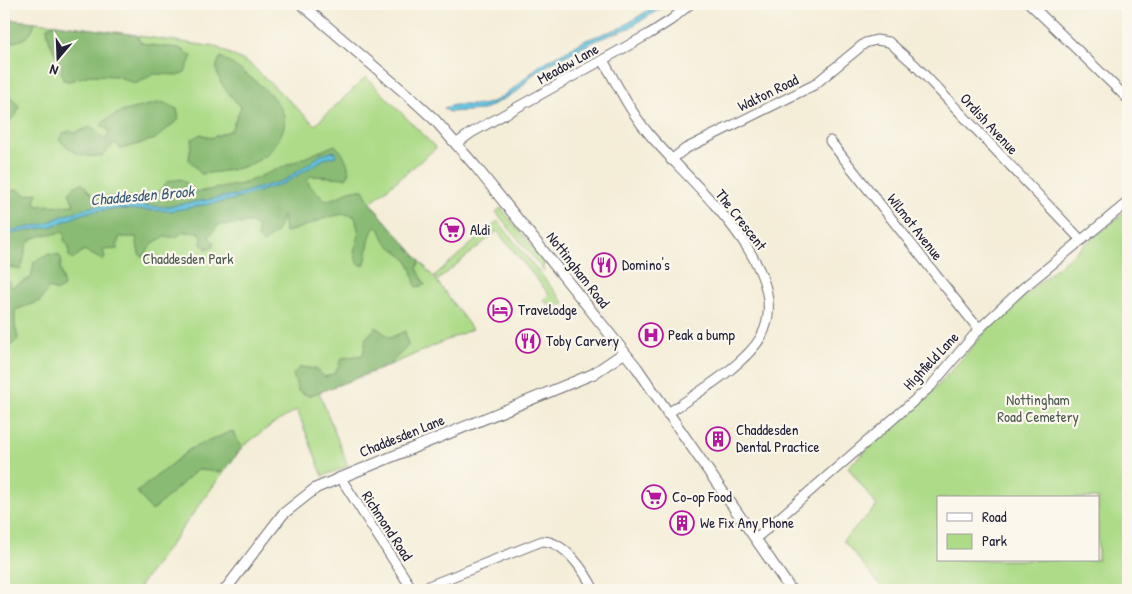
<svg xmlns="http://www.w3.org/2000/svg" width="1132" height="594" viewBox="0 0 1132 594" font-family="'Patrick Hand',sans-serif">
<rect width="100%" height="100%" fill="#fbf7ec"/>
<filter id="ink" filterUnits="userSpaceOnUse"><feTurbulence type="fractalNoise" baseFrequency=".02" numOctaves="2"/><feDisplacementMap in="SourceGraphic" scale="10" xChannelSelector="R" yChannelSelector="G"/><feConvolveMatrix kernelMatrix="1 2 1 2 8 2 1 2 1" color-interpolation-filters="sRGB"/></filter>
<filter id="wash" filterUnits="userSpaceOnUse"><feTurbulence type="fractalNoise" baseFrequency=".0096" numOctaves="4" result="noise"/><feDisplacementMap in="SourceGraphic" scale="20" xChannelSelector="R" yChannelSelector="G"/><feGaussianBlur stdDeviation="1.12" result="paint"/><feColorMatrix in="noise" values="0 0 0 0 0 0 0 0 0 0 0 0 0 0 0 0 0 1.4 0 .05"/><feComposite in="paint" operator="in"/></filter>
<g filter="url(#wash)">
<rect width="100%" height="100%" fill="#f4edd8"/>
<g fill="#addb88" stroke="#687e62" fill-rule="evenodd">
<polygon points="4,19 56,24 216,47 250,64 315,125 366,77 436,148 370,203 436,280 472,329 388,366 319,392 348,466 323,476 297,410 270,426 242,447 137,590 4,590"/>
<polygon points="501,208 546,264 542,267 544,271 496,212"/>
<path d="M1128,210V590H884L843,540L877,506L848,467L934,390L997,319L1067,259ZM938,498H1098V560H938Z"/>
<polygon points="498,221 564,303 561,305 548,304 543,300 549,294 497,231 438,280 434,276"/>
</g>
<g fill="#8abb74" stroke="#566e58">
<path d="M4,19L35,22C29,41 22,40 4,44Z"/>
<path d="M56,24L137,35L140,42L149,45L179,48L192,56L185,72L178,75L154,74L135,84L117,76L90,75L69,81L63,80L61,70L63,64C55,58 47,38 47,27Z"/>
<path d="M221,57C239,69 280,95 284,117C286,124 282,133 279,139C262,169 231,170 201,174L189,159L192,139L201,134L211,138L231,130L241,107C231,96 207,74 221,57Z"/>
<polygon points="4,89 19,106 16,115 4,125"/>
<path d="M162,102L177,109L179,119L155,139L122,149L115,143L102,156C79,157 76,154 59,140L63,133L70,131L75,133L90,127L95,129L102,138H108L109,131L101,125C113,110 144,107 162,102Z"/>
<path d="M335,145C344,154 348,161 349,174L346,178L311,176L307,180L310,186L326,200C342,199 346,187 363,190L370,203L420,261L417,268L425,285L416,287C413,280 414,274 411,268C407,256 394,251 386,242C381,236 382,229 375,226C367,238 369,253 364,266L357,263L354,252L359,234L355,217C339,207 305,229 285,232L283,216L276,233L263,243L258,238L257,226L251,223L218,225L209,237L214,242L213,246L206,249L201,244L202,236L198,232H183L176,237H164L153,243L143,257L139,254L136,237H119L117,249L103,250L105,258L102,260L84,250L72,260L69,256V247L64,240L65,235L62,232C50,236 31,233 26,247C24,255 24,263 20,270L4,265V198L7,193L17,189L26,195L37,193L35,201L37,206C49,204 61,207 74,205L69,192L75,186L82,183L94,197H153L168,181L181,179L197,192L242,184Z"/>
<polygon points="49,254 59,255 62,260 60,267 64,287 57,291 49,288 40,301 15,310 15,325 18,339 11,346 4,350 4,275 12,287 31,278 34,262"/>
<polygon points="376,327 390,338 405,331 408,346 388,366 309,396 298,391 293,374 300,367 316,369 325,377 335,373 342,358 363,355 366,338"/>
<polygon points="232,431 242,447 224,472 197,470 152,511 137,492 190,449"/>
</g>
<g fill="#61c2df" stroke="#42728d">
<polygon points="658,4 668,4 629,28 597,40 555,61 532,75 518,91 483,110 449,112 444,108 455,105 483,105 497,100 514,88 540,65 586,40 622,27"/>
<polygon points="335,151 336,156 324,159 285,183 232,200 171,211 115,209 88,212 50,227 4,235 4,232 45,224 60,217 90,207 111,204 165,207 235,195 285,180 321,155"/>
</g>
</g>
<g filter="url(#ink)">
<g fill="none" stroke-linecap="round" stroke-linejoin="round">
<g stroke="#6c6972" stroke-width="11">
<g id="minor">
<polyline points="1030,4 1128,99"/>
<path d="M603,60C617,85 630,111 649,134C688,181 798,270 761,337C744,366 695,394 667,414"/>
<polyline points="830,141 973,322 980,328"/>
<polyline points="456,144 471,133 649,34 671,20 690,4"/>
<polyline points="671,160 685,149 814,85 865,43 876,40 889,42 915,65 1081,240"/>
<polyline points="340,477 412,589"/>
<polyline points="755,539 931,386 980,328 1023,288 1128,202"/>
<path d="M410,590L421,589L542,541C565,541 585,572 594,590"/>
</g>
</g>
<g stroke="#6c6972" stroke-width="12">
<g id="tertiary">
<polyline points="301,4 411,98 435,120 476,167 637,368 791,590"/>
<polyline points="225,590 283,514 316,488 593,374 624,353"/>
</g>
</g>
<use href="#minor" stroke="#fff" stroke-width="9"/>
<use href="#tertiary" stroke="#fff" stroke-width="10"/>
</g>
</g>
<defs>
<g id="supermarket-ring" transform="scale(1.25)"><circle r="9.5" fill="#fbf7ec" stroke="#b5179e" stroke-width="1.5"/><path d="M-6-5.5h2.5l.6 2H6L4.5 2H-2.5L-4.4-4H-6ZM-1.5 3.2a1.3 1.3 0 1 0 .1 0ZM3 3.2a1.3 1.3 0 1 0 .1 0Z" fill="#b5179e"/></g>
<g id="restaurant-ring" transform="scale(1.25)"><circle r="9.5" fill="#fbf7ec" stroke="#b5179e" stroke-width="1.5"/><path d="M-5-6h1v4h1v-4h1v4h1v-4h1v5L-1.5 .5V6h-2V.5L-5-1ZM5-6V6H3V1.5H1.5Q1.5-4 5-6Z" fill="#b5179e"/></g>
<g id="hotel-ring" transform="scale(1.25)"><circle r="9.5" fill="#fbf7ec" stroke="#b5179e" stroke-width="1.5"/><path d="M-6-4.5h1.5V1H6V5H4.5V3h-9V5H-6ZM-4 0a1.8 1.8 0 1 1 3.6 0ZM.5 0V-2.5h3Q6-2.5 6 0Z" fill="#b5179e"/></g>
<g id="hospital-ring" transform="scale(1.25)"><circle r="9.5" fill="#fbf7ec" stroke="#b5179e" stroke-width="1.5"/><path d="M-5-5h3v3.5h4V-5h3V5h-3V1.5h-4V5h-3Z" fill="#b5179e"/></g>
<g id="building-ring" transform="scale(1.25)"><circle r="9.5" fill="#fbf7ec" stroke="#b5179e" stroke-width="1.5"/><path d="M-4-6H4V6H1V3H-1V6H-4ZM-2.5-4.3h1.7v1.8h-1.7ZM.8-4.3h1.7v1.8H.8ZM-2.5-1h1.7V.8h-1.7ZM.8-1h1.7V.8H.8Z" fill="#b5179e"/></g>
</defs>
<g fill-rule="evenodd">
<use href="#supermarket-ring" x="452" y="230"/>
<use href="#restaurant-ring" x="604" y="265"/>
<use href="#hotel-ring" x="500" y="310"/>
<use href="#hospital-ring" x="651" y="335"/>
<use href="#restaurant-ring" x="528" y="341"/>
<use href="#building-ring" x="718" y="439"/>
<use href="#supermarket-ring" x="654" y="497"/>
<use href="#building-ring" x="682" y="523"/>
</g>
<g text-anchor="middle" stroke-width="4.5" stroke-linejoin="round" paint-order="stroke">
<g font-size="15" fill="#22223b" stroke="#fbf7ec">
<text transform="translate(568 64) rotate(-29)" y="5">Meadow Lane</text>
<text transform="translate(768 93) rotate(-26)" y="5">Walton Road</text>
<text transform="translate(989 124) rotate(47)" y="5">Ordish Avenue</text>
<text transform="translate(741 220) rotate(52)" y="5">The Crescent</text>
<text transform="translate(915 227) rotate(52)" y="5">Wilmot Avenue</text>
<text transform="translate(578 270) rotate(52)" y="5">Nottingham Road</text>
<text transform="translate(931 361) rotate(-47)" y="5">Highfield Lane</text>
<text transform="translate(402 436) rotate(-22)" y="5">Chaddesden Lane</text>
<text transform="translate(387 526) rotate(57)" y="5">Richmond Road</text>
</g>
<g font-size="15" fill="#22223b" stroke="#fbf7ec" text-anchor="start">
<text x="470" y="235">Aldi</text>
<text x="622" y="270">Domino's</text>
<text x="518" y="315">Travelodge</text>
<text x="668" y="340">Peak a bump</text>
<text x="546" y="346">Toby Carvery</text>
<text x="736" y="435">Chaddesden<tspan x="736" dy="17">Dental Practice</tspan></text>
<text x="672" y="502">Co-op Food</text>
<text x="700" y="528">We Fix Any Phone</text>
</g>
<g font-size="15" fill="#4c5a52" stroke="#fbf7ec">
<text x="188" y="264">Chaddesden Park</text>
<text x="1038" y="405">Nottingham<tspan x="1038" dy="17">Road Cemetery</tspan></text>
</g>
<g font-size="16" font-style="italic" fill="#385a74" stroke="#fbf7ec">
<text transform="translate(142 195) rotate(-5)" y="6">Chaddesden Brook</text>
</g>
</g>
<rect width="1132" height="594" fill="none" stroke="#fbf7ec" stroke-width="20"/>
<rect x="937" y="496" width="162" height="65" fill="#fbf7ec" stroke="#a4a2a5"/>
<rect x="947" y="513" width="25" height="8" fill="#ffffff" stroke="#a4a2a5"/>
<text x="982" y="522" font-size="15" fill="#22223b">Road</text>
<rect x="947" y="534" width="25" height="15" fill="#addb88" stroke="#a4a2a5"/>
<text x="982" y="546" font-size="15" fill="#22223b">Park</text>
<g transform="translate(58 58) rotate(199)" stroke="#fbf7ec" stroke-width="4" paint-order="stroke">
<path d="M0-4L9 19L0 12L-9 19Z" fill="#22223b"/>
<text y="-8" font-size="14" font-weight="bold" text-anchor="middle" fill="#22223b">N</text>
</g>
</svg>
